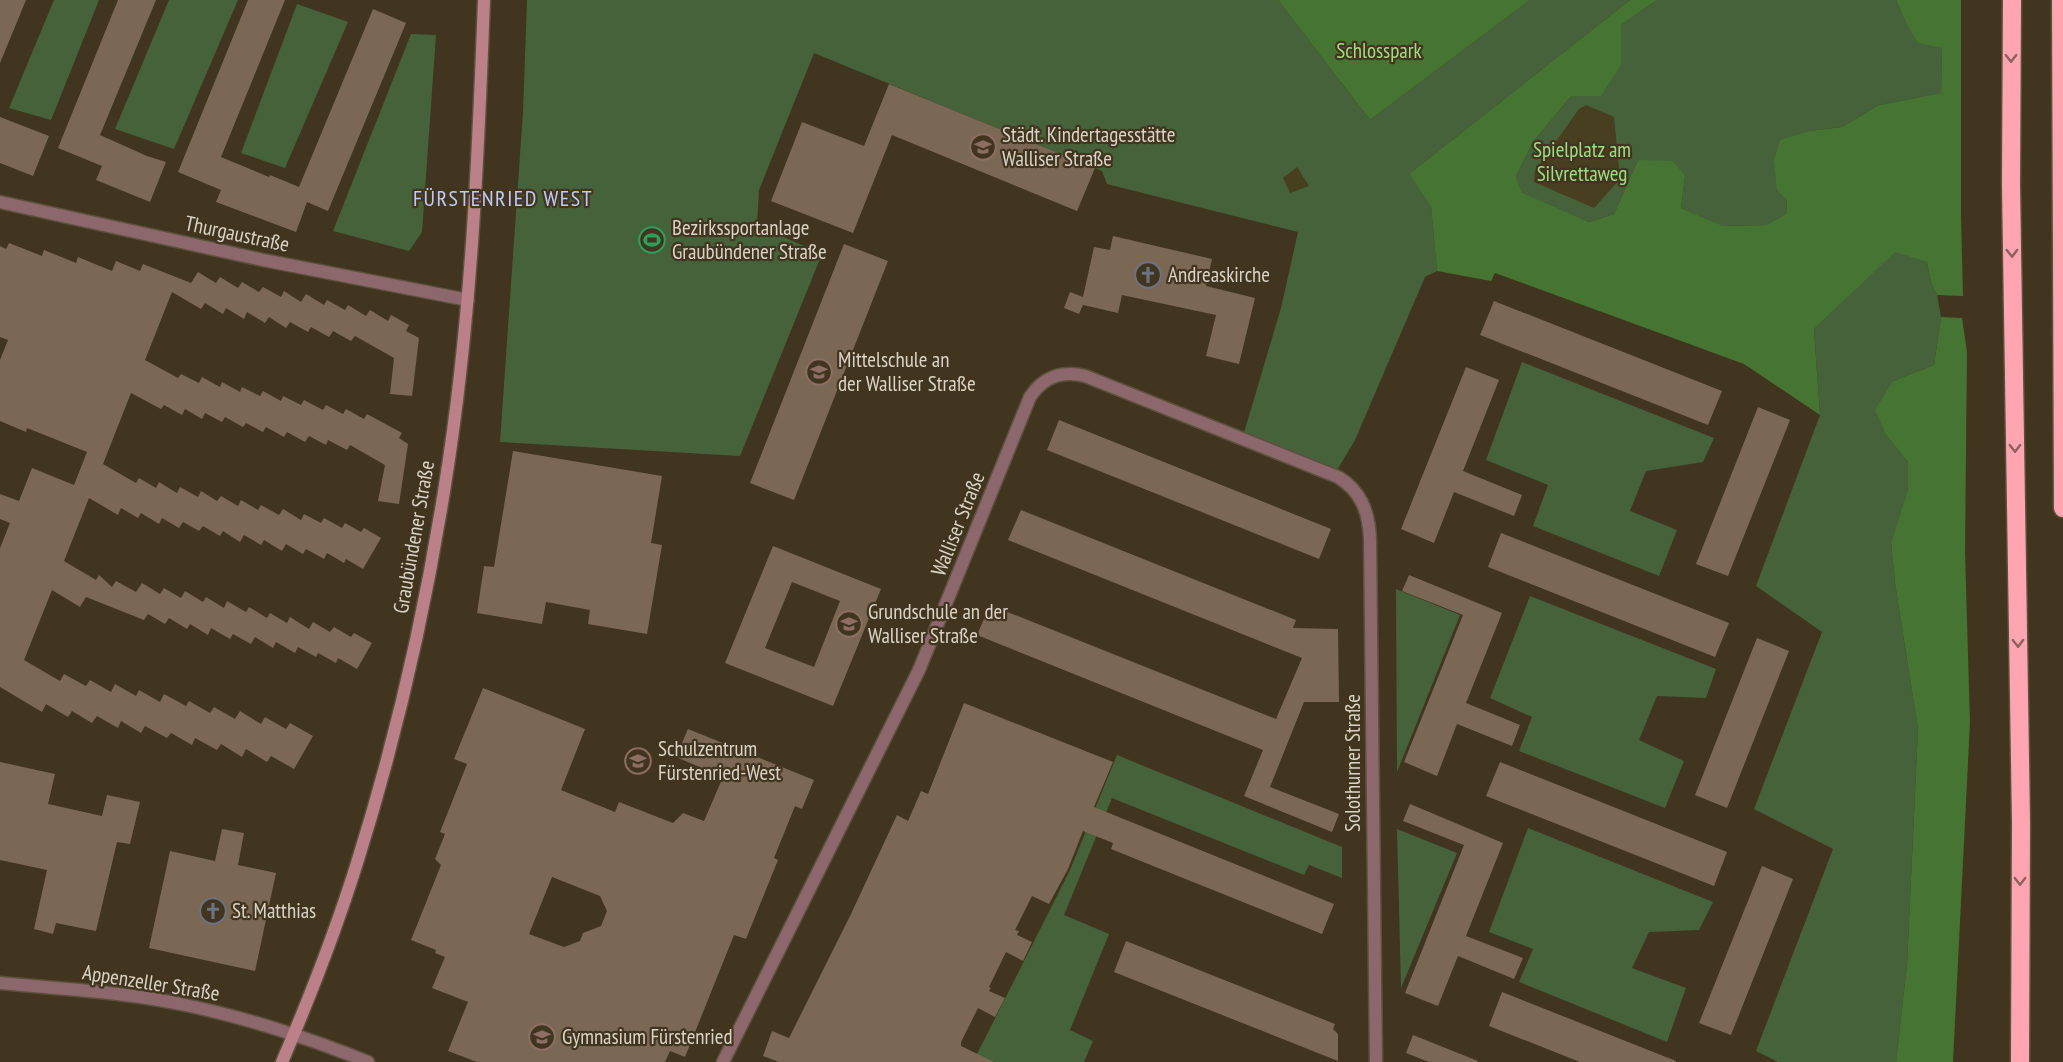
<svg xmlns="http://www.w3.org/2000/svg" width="2063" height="1062" viewBox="0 0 2063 1062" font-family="'PT Sans Narrow',sans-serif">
<rect width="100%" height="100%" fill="#41351f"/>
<g fill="#46623a">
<polygon points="54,0 99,0 51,120 9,108"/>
<polygon points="169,0 238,0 174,149 115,129"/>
<polygon points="527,0 1278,0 1370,120 1530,0 1630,0 1409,174 1431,205 1437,271 1425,277 1355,440 1336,472 1243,436 1281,308 1298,232 1107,184 1102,171 814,53 759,190 757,225 822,254 740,456 500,442 523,112"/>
<polygon points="1657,0 1896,0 1905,21 1942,48 1941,93 1879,105 1842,127 1809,131 1787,200 1786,214 1766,225 1722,226 1681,208 1685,176 1638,160 1614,214 1589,222 1522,194 1516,176 1533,142 1571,96 1621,65 1621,25"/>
<polygon points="297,4 348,22 285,168 241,153"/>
<polygon points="411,34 436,35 422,232 409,251 333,231"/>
<polygon points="1895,251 1927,262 1931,282 1937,295 1941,317 1934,365 1893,381 1887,436 1908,462 1908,489 1891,542 1895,583 1918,729 1907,964 1896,1062 1778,1062 1756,1051 1833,849 1754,809 1822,632 1756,586 1820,415 1814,329"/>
<polygon points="1522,362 1714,438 1703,462 1646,471 1630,511 1677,530 1659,576 1533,526 1548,485 1486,460"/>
<polygon points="1396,589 1460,615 1397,772"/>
<polygon points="1530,596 1716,669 1706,698 1657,696 1639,740 1684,761 1665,808 1519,751 1532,717 1490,698"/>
<polygon points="1117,755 1342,847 1342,878 1309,865 1304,875 1112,798 1064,915 1109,934 1070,1030 1093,1041 1084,1062 973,1062 1070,870"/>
<polygon points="1528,828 1713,902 1699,930 1649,932 1632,968 1686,988 1667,1042 1519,982 1533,949 1489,932"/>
<polygon points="1397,829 1457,853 1401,988"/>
</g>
<g fill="#467432">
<polygon points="1278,0 1530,0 1370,120"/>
<polygon points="1630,0 1657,0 1621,25 1621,65 1601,96 1571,96 1533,142 1516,176 1522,193 1589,222 1614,214 1638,160 1673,161 1685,176 1681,208 1723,226 1766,225 1786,214 1787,200 1777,190 1774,161 1780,140 1809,131 1842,127 1879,105 1941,93 1942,48 1918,43 1905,21 1896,0 1961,0 1961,216 1963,296 1937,295 1931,282 1927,262 1895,252 1814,329 1820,415 1744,364 1495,273 1491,281 1437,271 1431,206 1409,174"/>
<polygon points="1941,317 1962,318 1967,352 1965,552 1970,722 1953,1062 1896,1062 1907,964 1918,729 1895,583 1891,542 1908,489 1908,462 1887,436 1875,410 1893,381 1934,365"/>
</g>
<g fill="#473f1f">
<polygon points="1586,105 1614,117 1620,179 1594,208 1534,182 1535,171 1579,109"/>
<polygon points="1297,167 1309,186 1290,193 1283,178"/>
</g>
<g fill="#7b6854" fill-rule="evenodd">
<polygon points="0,0 26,0 0,63"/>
<polygon points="118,0 156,0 100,135 147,156 166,162 150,202 96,180 102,166 58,148"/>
<polygon points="248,0 285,0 221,157 269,177 270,175 299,187 373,9 406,23 328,211 307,202 296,232 216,202 221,190 178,172"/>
<polygon points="889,84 1095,168 1077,211 892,135 853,233 771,201 802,122 864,146"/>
<polygon points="0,117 49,136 33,176 0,163"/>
<polygon points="1113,236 1212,259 1206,286 1255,298 1239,364 1206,356 1216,315 1122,295 1118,313 1083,305 1079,314 1064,308 1070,292 1083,297 1094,247 1110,250"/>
<polygon points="9,243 42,256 44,250 76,263 78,257 112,271 116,261 140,271 143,264 191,283 198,272 216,283 220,277 238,288 242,282 259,292 263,287 281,297 284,291 301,302 306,294 324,305 327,300 345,310 348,305 366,316 370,310 388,321 391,315 409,325 406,331 419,338 412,396 390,394 394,358 355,336 351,341 333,331 329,337 311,327 308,332 290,322 286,328 269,317 265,323 247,312 244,319 226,308 223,314 205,303 201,309 172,292 145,360 178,378 181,374 199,383 202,377 220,387 222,382 240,392 242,387 260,396 263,391 281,401 283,396 301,405 304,400 323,410 326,405 343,414 346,409 364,419 367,414 402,433 399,438 408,444 399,504 378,501 385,465 350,445 347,450 328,440 326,445 309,436 305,442 287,432 284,437 266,427 263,432 246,423 243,427 225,417 222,422 205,413 202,419 185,409 182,415 164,405 161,409 131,393 103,464 136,483 139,478 156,488 159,482 177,493 180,487 198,497 201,491 217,501 221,496 238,506 241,500 258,510 261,505 279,515 283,509 301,520 304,514 321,523 324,518 342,528 345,523 361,532 364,528 381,538 363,569 346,559 344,563 327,553 324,559 306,549 303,554 286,544 282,551 264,540 261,545 244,535 240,542 223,531 220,536 203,526 199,531 183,522 179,528 162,518 159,524 141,513 138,518 121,508 118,515 89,498 64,561 96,580 99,575 112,587 116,581 136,592 142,583 160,594 164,588 181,598 185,591 203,602 206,597 224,608 227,601 246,612 249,607 267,618 270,613 287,623 290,617 309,629 313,622 330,632 334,627 351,637 354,633 372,643 357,669 338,658 336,663 318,653 316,657 298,647 295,653 276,642 273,648 255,637 251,644 233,634 230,639 211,628 208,635 190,624 187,629 169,618 165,624 148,614 144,620 86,597 80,607 52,590 24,660 60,681 64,674 86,686 90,680 111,692 115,684 136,696 139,690 160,702 164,694 186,706 189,701 210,713 214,707 235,719 240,711 261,724 265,717 286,729 290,723 313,736 294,769 271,756 267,762 246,749 242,757 221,744 217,750 195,738 192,745 171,733 167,738 145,726 141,733 121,721 118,728 97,716 92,723 72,711 68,717 46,704 42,712 0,687 0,548 10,523 0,519 0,494 19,501 32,468 74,485 87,452 27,428 26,432 0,421 0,360 8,340 0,337 0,246 6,249"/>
<polygon points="844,244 888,261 794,500 750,483"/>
<polygon points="1494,301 1722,391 1708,425 1480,335"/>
<polygon points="1466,367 1499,380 1463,471 1522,495 1514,516 1454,492 1434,543 1401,529"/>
<polygon points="1758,407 1790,420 1728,576 1696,564"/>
<polygon points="1059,420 1331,529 1319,559 1047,450"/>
<polygon points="513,451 662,476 651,543 662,545 647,634 588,624 590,610 546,602 542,624 477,613 484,566 494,567"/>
<polygon points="1021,510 1296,620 1293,628 1338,629 1339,702 1304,702 1270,787 1339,814 1332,832 1244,796 1263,750 977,635 990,605 1276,719 1302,658 1008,540"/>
<polygon points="1501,533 1729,623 1715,657 1488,567"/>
<path d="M773,546L881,589L833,706L725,663ZM792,582L840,601L814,667L765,648Z"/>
<polygon points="1409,575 1502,613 1466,703 1520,725 1512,746 1457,724 1437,776 1404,762 1463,615 1402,591"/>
<polygon points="1757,638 1789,651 1727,808 1695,795"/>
<path d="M483,688L585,729L561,790L615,812L619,802L673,823L683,813L704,821L723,777L676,757L688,729L814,780L802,809L795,806L774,858L778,860L746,939L734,935L685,1057L670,1051L665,1062H477L448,1051L468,1002L432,988L445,957L435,953L436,950L411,940L441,865L435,859L445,834L440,832L467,764L454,759ZM552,877L600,896L607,911L601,926L583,933L580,941L564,947L529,934Z"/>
<polygon points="964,703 1113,762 1094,807 1334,904 1322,934 1111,849 1113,843 1083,831 1068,869 1049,904 1032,896 1015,930 1019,931 1017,935 1032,942 1023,961 1006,952 989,987 991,988 989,991 1005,998 995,1017 978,1008 961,1042 961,1046 994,1062 779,1062 763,1056 772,1031 789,1038 851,914 897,815 908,821 921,791 928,794"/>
<polygon points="0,762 55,774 48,804 102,816 107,795 140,802 130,844 117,842 96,931 56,923 53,934 34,929 47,870 0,860"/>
<polygon points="1500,762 1727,852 1714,886 1486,796"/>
<polygon points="1410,804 1503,843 1466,936 1523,958 1514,979 1458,956 1438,1006 1405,993 1464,845 1403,821"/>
<polygon points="222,829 244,833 238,865 276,873 255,971 149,948 170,851 215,861"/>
<polygon points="1762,866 1793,879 1731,1035 1699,1023"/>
<polygon points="1126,941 1335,1024 1333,1029 1338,1034 1338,1061 1114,972"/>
<polygon points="1502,992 1676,1061 1676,1062 1580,1062 1489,1026"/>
<polygon points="1413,1035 1478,1061 1477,1062 1429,1062 1406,1053"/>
</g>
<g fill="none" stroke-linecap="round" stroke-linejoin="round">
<g stroke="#5d513d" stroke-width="15">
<g id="street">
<polyline points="0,202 263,260 468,300"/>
<path d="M0,983C61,989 125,992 185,1005C244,1017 312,1039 368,1062"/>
<path d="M723,1062L919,670L1030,397C1043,377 1062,370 1085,376L1338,477C1361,491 1369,512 1370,539L1376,1062"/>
</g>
</g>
<g stroke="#5d513d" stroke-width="15">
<path id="secondary" d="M282,1062C310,997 336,930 357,863C396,739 425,612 445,485C471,324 478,162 484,0"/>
</g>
<g stroke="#5d513d" stroke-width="21">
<g id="highway">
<polyline points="2012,0 2011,185 2021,823 2020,1062"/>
<polyline points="2061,0 2063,508"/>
</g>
</g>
<use href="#street" stroke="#8c676c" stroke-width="12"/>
<use href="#secondary" stroke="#bb8088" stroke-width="12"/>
<use href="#highway" stroke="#ffa5b2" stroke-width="18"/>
</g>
<defs><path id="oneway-chevron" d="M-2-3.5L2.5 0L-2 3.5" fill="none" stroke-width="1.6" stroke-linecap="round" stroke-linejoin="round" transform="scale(1.5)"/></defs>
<g stroke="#8d625a">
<use href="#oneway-chevron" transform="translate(2011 58) rotate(90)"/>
<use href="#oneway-chevron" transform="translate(2012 253) rotate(89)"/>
<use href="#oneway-chevron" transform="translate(2015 448) rotate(89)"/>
<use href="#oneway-chevron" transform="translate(2018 643) rotate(89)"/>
<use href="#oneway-chevron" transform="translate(2020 881) rotate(90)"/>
</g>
<defs>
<g id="school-ring" transform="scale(1.35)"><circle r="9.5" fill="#41351f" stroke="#8d6e63" stroke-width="1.5"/><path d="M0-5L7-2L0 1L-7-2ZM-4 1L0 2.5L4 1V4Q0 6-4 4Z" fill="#8d6e63"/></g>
<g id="stadium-ring" transform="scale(1.35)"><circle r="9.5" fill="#41351f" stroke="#2e9e5b" stroke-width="1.5"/><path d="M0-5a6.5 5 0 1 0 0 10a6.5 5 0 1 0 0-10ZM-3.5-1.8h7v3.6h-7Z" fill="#2e9e5b"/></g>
<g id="church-ring" transform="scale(1.35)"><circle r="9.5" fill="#41351f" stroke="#6b7280" stroke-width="1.5"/><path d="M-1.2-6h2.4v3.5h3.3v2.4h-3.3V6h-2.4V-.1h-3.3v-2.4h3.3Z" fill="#6b7280"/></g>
</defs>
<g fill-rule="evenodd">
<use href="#school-ring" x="983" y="147"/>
<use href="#stadium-ring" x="652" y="240"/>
<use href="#church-ring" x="1148" y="275"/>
<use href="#school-ring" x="819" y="372"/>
<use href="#school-ring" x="849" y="624"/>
<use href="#school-ring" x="638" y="761"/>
<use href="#church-ring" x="213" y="911"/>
<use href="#school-ring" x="542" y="1037"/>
</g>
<g text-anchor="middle" stroke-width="4.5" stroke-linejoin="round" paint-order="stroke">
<g font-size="21" fill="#9ede83" stroke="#41351f">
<text x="1379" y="58">Schlosspark</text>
<text x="1582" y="157">Spielplatz am<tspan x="1582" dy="24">Silvrettaweg</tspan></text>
</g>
<g font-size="21" fill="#dbd3c6" stroke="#41351f" text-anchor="start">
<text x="1002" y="142">Städt. Kindertagesstätte<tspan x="1002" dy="24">Walliser Straße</tspan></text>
<text x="672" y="235">Bezirkssportanlage<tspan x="672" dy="24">Graubündener Straße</tspan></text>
<text x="1168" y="282">Andreaskirche</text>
<text x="838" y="367">Mittelschule an<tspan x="838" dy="24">der Walliser Straße</tspan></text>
<text x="868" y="619">Grundschule an der<tspan x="868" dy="24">Walliser Straße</tspan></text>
<text x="658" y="756">Schulzentrum<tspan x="658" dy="24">Fürstenried-West</tspan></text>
<text x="232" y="918">St. Matthias</text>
<text x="562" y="1044">Gymnasium Fürstenried</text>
</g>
<g font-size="21" fill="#dbd3c6" stroke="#41351f">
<text transform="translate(237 234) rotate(12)" y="7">Thurgaustraße</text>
<text transform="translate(958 524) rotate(-68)" y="7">Walliser Straße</text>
<text transform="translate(414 537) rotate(-80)" y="7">Graubündener Straße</text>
<text transform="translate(1353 763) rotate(-90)" y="7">Solothurner Straße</text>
<text transform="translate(151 983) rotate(9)" y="7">Appenzeller Straße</text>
</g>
<g font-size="22" letter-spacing="1.5" fill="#c0caf5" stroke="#41351f">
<text x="503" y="206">FÜRSTENRIED WEST</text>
</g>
</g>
</svg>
